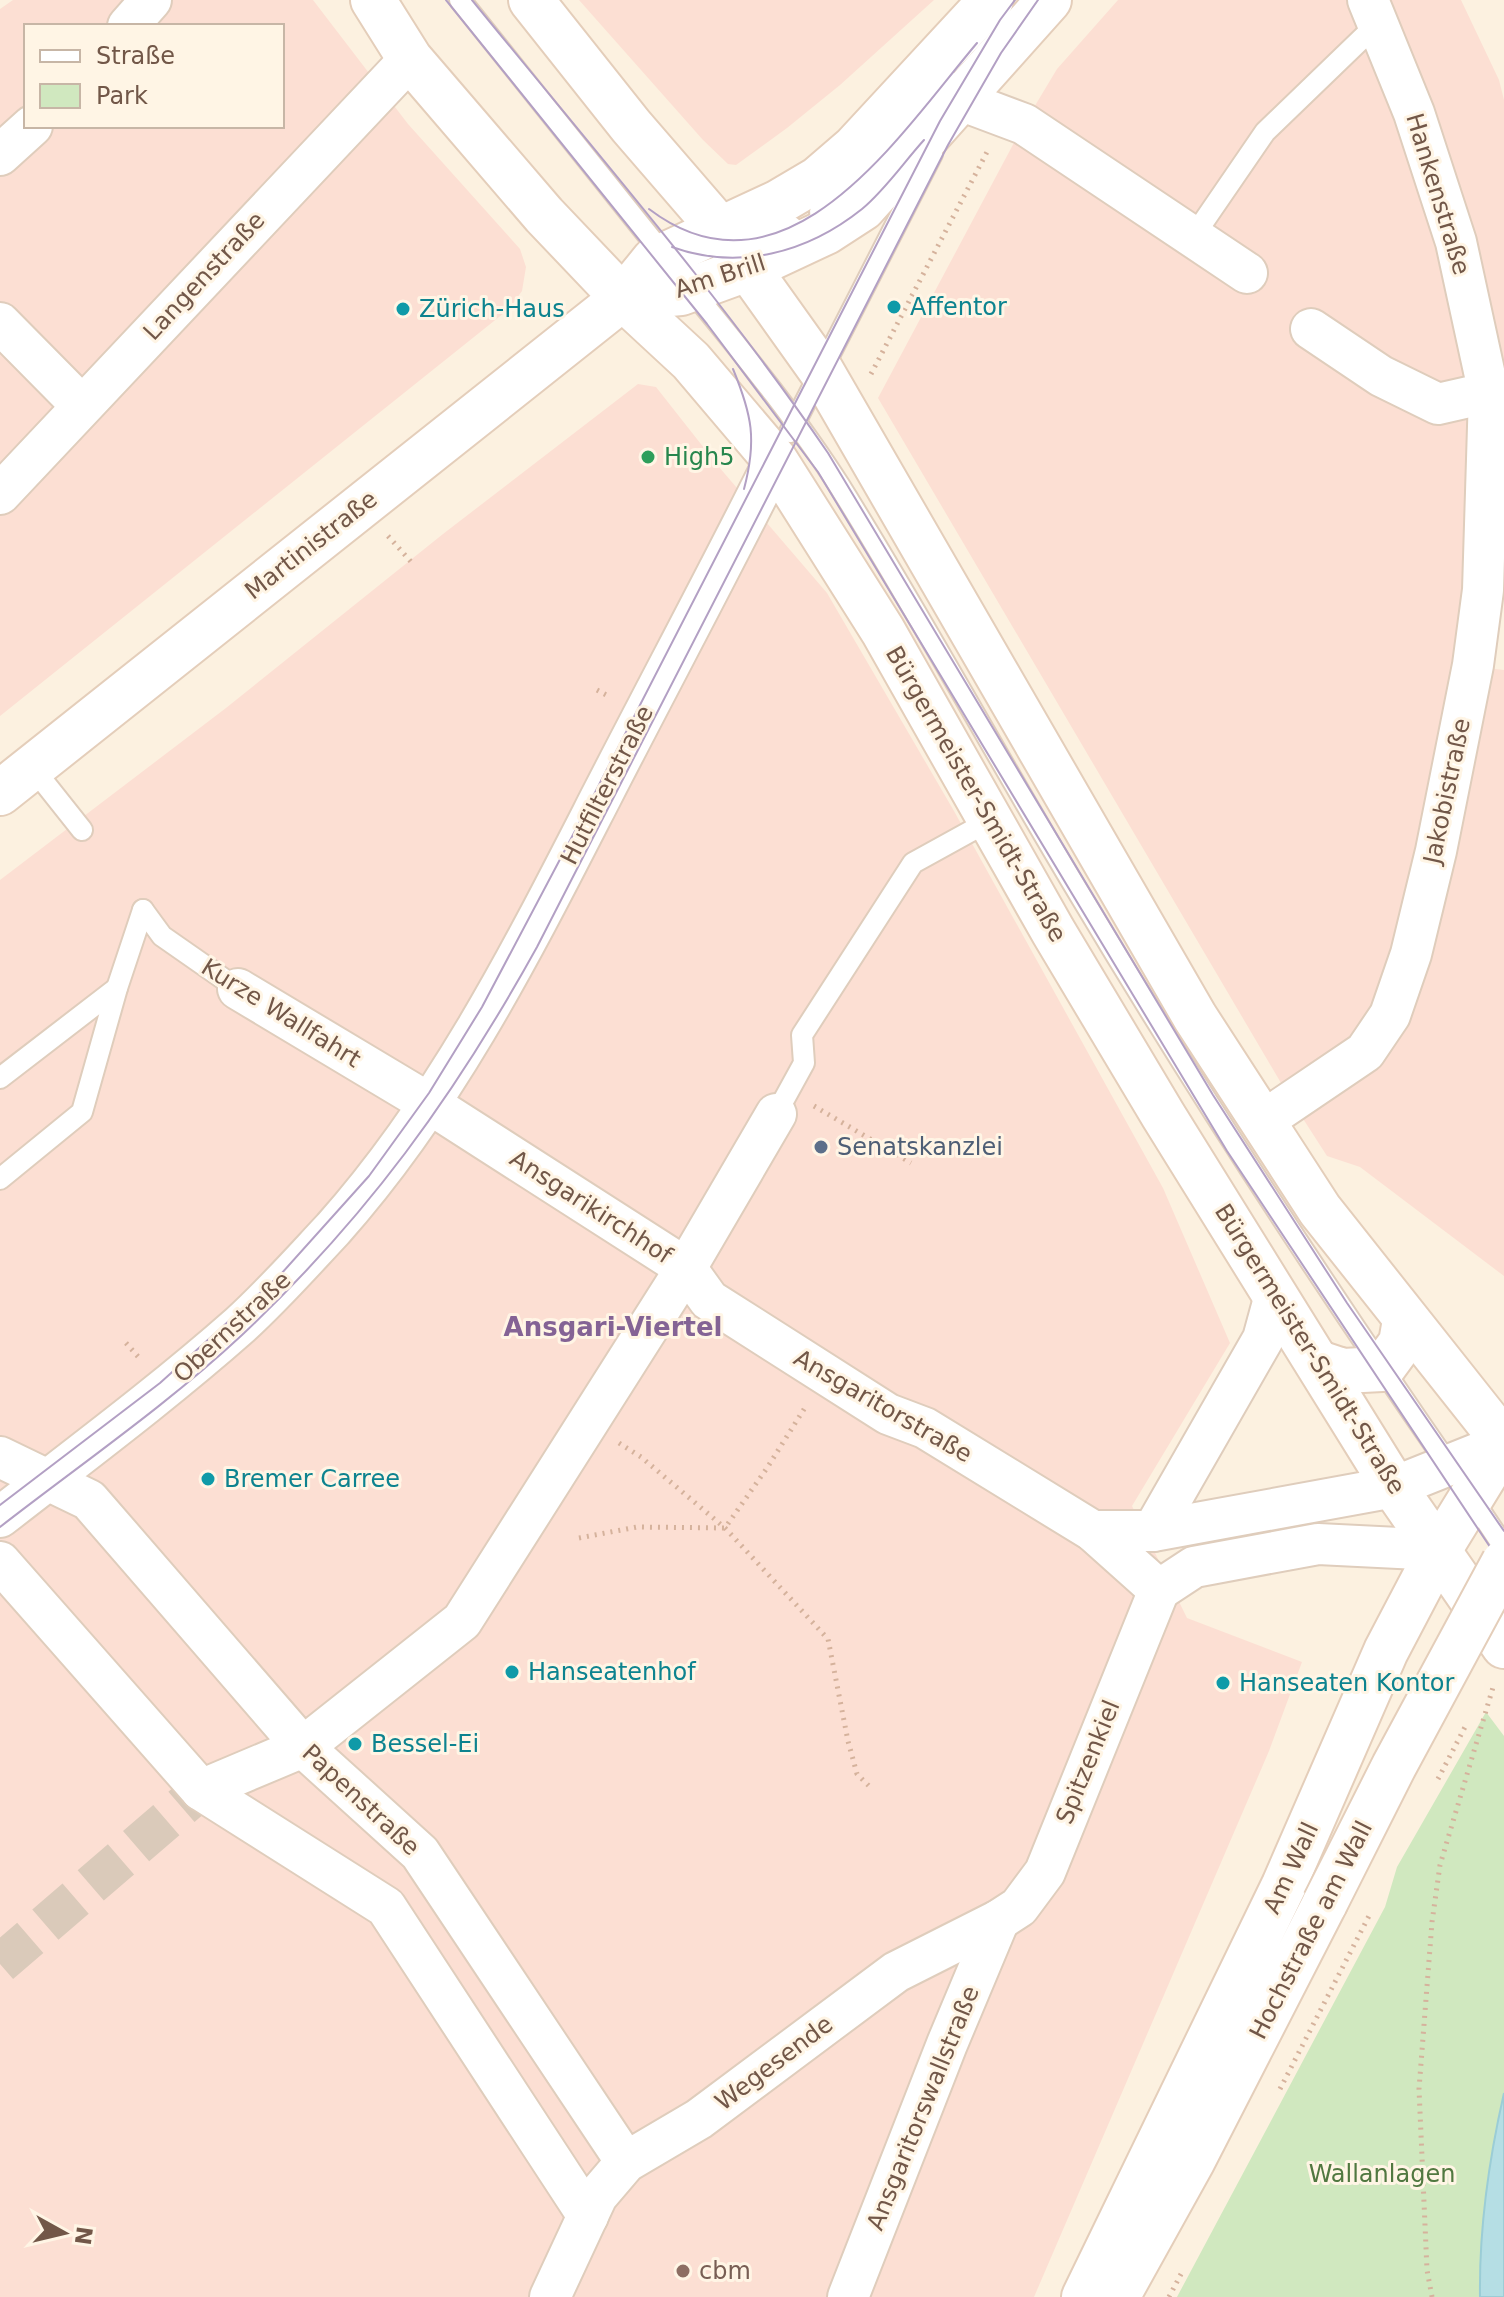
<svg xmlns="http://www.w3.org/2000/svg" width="1504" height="2297" viewBox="0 0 1504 2297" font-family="'DejaVu Sans',sans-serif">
<rect width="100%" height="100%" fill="#fcf1e0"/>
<g fill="#fcdfd3" fill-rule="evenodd">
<path d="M13,0H313L408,124L520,249L526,267L522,291L509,309L0,716V9ZM26,26H282V126H26Z"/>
<polygon points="579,0 934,0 840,85 787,128 736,165 728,164 703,140"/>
<polygon points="1118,0 1461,0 1499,80 1504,100 1504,378 1469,666 1504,670 1504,1276 1360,1167 1327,1156 1291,1100 878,398 1024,124 1057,69"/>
<polygon points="638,384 656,387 719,467 827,593 954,811 1163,1188 1230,1343 1132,1506 1187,1618 1302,1662 1269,1751 1034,2297 0,2297 0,880 226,708 443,534"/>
</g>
<polygon fill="#d0e8bf" points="1486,1712 1504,1736 1504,2297 1177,2297 1385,1907 1397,1867"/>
<path fill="#b5dee4" stroke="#9bcdd6" stroke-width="2" d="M1504,2093V2297H1480C1479,2229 1489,2159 1504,2093Z"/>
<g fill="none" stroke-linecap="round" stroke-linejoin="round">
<polyline stroke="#dacaba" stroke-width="40" stroke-dasharray="40 20" stroke-linecap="butt" points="0,1964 201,1790"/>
<g stroke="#dfcdbc" stroke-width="24">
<g id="lane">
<polyline points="460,0 667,259"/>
<polyline points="820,212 851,188 946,79"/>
<polyline points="730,231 759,237 792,227"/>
<polyline points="1193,237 1265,132 1377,24"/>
<path d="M690,288C741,351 795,416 839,485C924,621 1000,763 1083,900C1199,1094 1323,1284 1452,1470"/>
<polyline points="790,432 932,154"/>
<polyline points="32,767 82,830"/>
<polyline points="143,910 162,936 238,989"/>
<polyline points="0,1078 117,988"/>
<polyline points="776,1114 804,1063 802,1035 913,863 991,820"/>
<polyline points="0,1179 82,1112 117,988 143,910"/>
<polyline points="1470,1496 1504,1547"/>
</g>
</g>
<g stroke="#dfcdbc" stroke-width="44">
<g id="street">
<polyline points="128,26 151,0"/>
<polyline points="960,100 1024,124 1247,273"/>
<polyline points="0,155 32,126"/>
<polyline points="0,323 81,405"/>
<polyline points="1311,329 1381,376 1438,404 1504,389"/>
<polyline points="0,494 410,59"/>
<polyline points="238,989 430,1104 686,1268 709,1300 888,1414 925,1428 1093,1531 1159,1590"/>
<polyline points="1263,1121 1365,1052 1390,1015 1411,954 1436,851 1473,665 1483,590 1489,394 1456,242 1414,113 1368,0"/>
<polyline points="0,1457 89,1500 303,1747 420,1853 626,2162"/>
<path d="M0,1517C81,1454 163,1393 240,1325C273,1295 303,1261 333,1229C448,1100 525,945 603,793C660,682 719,572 775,460"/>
<polyline points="1093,1531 1153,1531 1394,1487 1504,1443"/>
<polyline points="1153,1531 1263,1339 1275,1295"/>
<polyline points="0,1562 201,1790 386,1907 588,2216"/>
<polyline points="1159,1590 1194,1567 1318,1544 1439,1550"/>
<polyline points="201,1790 303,1747 462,1621 686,1268 776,1114"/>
<polyline points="550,2297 597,2196 626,2162 699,2119 896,1972 999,1920 1019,1907 1045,1872 1159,1590"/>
<polyline points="848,2297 947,2044 999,1920"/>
</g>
</g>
<g stroke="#e4ceba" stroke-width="48">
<g id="secondary">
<polyline points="373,0 410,59 544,215 623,298 691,361 775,460 883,631 1053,931 1163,1115 1394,1487 1504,1646"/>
<polyline points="531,0 631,126 720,229 822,372 1195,1017 1320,1210 1504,1442"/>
<polyline points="623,298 681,293 747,269 826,232 863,208 1049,0"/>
<polyline points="0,793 623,298 654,260 779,202 818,179 854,148 991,0"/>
<polyline points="1319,1363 1343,1371 1382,1369 1401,1343 1405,1320"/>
<polyline points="1084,2297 1284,1885 1386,1651 1439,1550 1504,1444"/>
<polyline points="1117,2297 1193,2160 1325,1903"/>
</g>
</g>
<g stroke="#d5b29c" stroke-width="5" stroke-dasharray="2 6" stroke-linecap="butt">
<polyline points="871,374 987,152"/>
<polyline points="388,536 413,564"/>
<polyline points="597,690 610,697"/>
<polyline points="814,1106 911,1163"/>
<polyline points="126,1343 141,1360"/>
<polyline points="619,1443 641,1457 725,1528 828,1639 848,1741 857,1774 870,1787"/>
<polyline points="579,1538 637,1527 725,1528 767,1468 806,1406"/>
<polyline points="1438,1779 1465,1727"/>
<polyline points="1280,2089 1371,1912"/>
<polyline points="1169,2297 1181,2274"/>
<polyline points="1432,2297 1427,2270 1419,2089 1432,1922 1440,1865 1494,1684"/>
</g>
<use href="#lane" stroke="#fff" stroke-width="20"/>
<use href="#street" stroke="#fff" stroke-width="40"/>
<use href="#secondary" stroke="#fff" stroke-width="44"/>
<g stroke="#b3a0c4" stroke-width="2">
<polyline points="446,0 707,324 818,472 1227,1151 1504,1568"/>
<path d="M472,0C593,149 720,295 828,453L1213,1095L1347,1303L1504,1531"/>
<path d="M649,209C786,313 900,134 977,43"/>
<path d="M672,247C739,271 807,253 862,209C885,190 904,162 924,140"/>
<path d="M733,369C752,415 757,440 744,489"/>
<polyline points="0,1505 160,1383 281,1274 369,1176 429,1093 482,1007 585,812 940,121 1000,20 1015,0"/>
<path d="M0,1527C81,1464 167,1405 242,1335C367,1217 454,1097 537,947L948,145L1001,53L1038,0"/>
</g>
<g stroke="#e4ceba" stroke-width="48" stroke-linecap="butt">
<polyline id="secondary-bridge" points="1325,1903 1394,1766 1504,1562"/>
</g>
<use href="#secondary-bridge" stroke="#fff" stroke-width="44"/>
</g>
<g fill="#0f9aa8" stroke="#fff5e5" stroke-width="3">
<circle cx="894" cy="307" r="8"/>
<circle cx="403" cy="309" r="8"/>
<circle cx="208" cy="1479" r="8"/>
<circle cx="512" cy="1672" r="8"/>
<circle cx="1223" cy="1683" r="8"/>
<circle cx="355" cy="1744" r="8"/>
</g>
<circle fill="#2e9e5b" stroke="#fff5e5" stroke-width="3" cx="648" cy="457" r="8"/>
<circle fill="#5c6f8a" stroke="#fff5e5" stroke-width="3" cx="821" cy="1147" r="8"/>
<circle fill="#8d6e63" stroke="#fff5e5" stroke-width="3" cx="683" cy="2271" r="8"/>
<g text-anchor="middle" stroke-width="6" stroke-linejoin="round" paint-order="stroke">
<g font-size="24" fill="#725748" stroke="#fff5e5">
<text transform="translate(1438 194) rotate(73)" y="8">Hankenstraße</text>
<text transform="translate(204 276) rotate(-47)" y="8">Langenstraße</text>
<text transform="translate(720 276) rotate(-18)" y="8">Am Brill</text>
<text transform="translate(311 545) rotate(-38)" y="8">Martinistraße</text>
<text transform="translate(607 785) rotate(-63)" y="8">Hutfilterstraße</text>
<text transform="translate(1447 791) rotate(-78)" y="8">Jakobistraße</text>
<text transform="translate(976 794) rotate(60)" y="8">Bürgermeister-Smidt-Straße</text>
<text transform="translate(281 1013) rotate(32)" y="8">Kurze Wallfahrt</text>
<text transform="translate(591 1207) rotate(33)" y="8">Ansgarikirchhof</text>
<text transform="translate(232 1327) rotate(-43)" y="8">Obernstraße</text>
<text transform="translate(1310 1349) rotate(58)" y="8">Bürgermeister-Smidt-Straße</text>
<text transform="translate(883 1406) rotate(30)" y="8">Ansgaritorstraße</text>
<text transform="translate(1088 1762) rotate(-68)" y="8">Spitzenkiel</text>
<text transform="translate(361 1800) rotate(43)" y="8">Papenstraße</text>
<text transform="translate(1291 1868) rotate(-65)" y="8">Am Wall</text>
<text transform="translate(1311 1930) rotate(-63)" y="8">Hochstraße am Wall</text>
<text transform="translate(774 2063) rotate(-37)" y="8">Wegesende</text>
<text transform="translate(923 2108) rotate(-68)" y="8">Ansgaritorswallstraße</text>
</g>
<g font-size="24" fill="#0d838f" stroke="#fff5e5" text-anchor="start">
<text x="910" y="315">Affentor</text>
<text x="419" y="317">Zürich-Haus</text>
<text x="224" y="1487">Bremer Carree</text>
<text x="528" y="1680">Hanseatenhof</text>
<text x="1239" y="1691">Hanseaten Kontor</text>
<text x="371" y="1752">Bessel-Ei</text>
</g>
<g font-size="24" fill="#27864d" stroke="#fff5e5" text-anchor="start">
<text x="664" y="465">High5</text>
</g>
<g font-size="24" fill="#4e5e75" stroke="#fff5e5" text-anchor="start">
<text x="837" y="1155">Senatskanzlei</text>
</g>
<g font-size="24" fill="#517840" stroke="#fff5e5">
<text x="1382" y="2182">Wallanlagen</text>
</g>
<g font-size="24" fill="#785e54" stroke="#fff5e5" text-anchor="start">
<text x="699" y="2279">cbm</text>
</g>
<g font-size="26" font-weight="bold" fill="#846395" stroke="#fff5e5">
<text x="613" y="1336">Ansgari-Viertel</text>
</g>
</g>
<rect x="24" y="24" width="260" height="104" fill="#fff5e5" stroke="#c7b6a6" stroke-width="2"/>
<rect x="40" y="50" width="40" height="12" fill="#ffffff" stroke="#c7b6a6" stroke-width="2"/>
<text x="96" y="64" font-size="24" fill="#725748">Straße</text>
<rect x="40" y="84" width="40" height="24" fill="#d0e8bf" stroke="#c7b6a6" stroke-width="2"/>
<text x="96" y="104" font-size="24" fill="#725748">Park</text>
<g transform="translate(64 2233) rotate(98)" stroke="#fff5e5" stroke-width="6" paint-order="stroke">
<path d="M0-6L14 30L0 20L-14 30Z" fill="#725748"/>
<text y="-12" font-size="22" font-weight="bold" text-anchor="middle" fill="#725748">N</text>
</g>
</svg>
